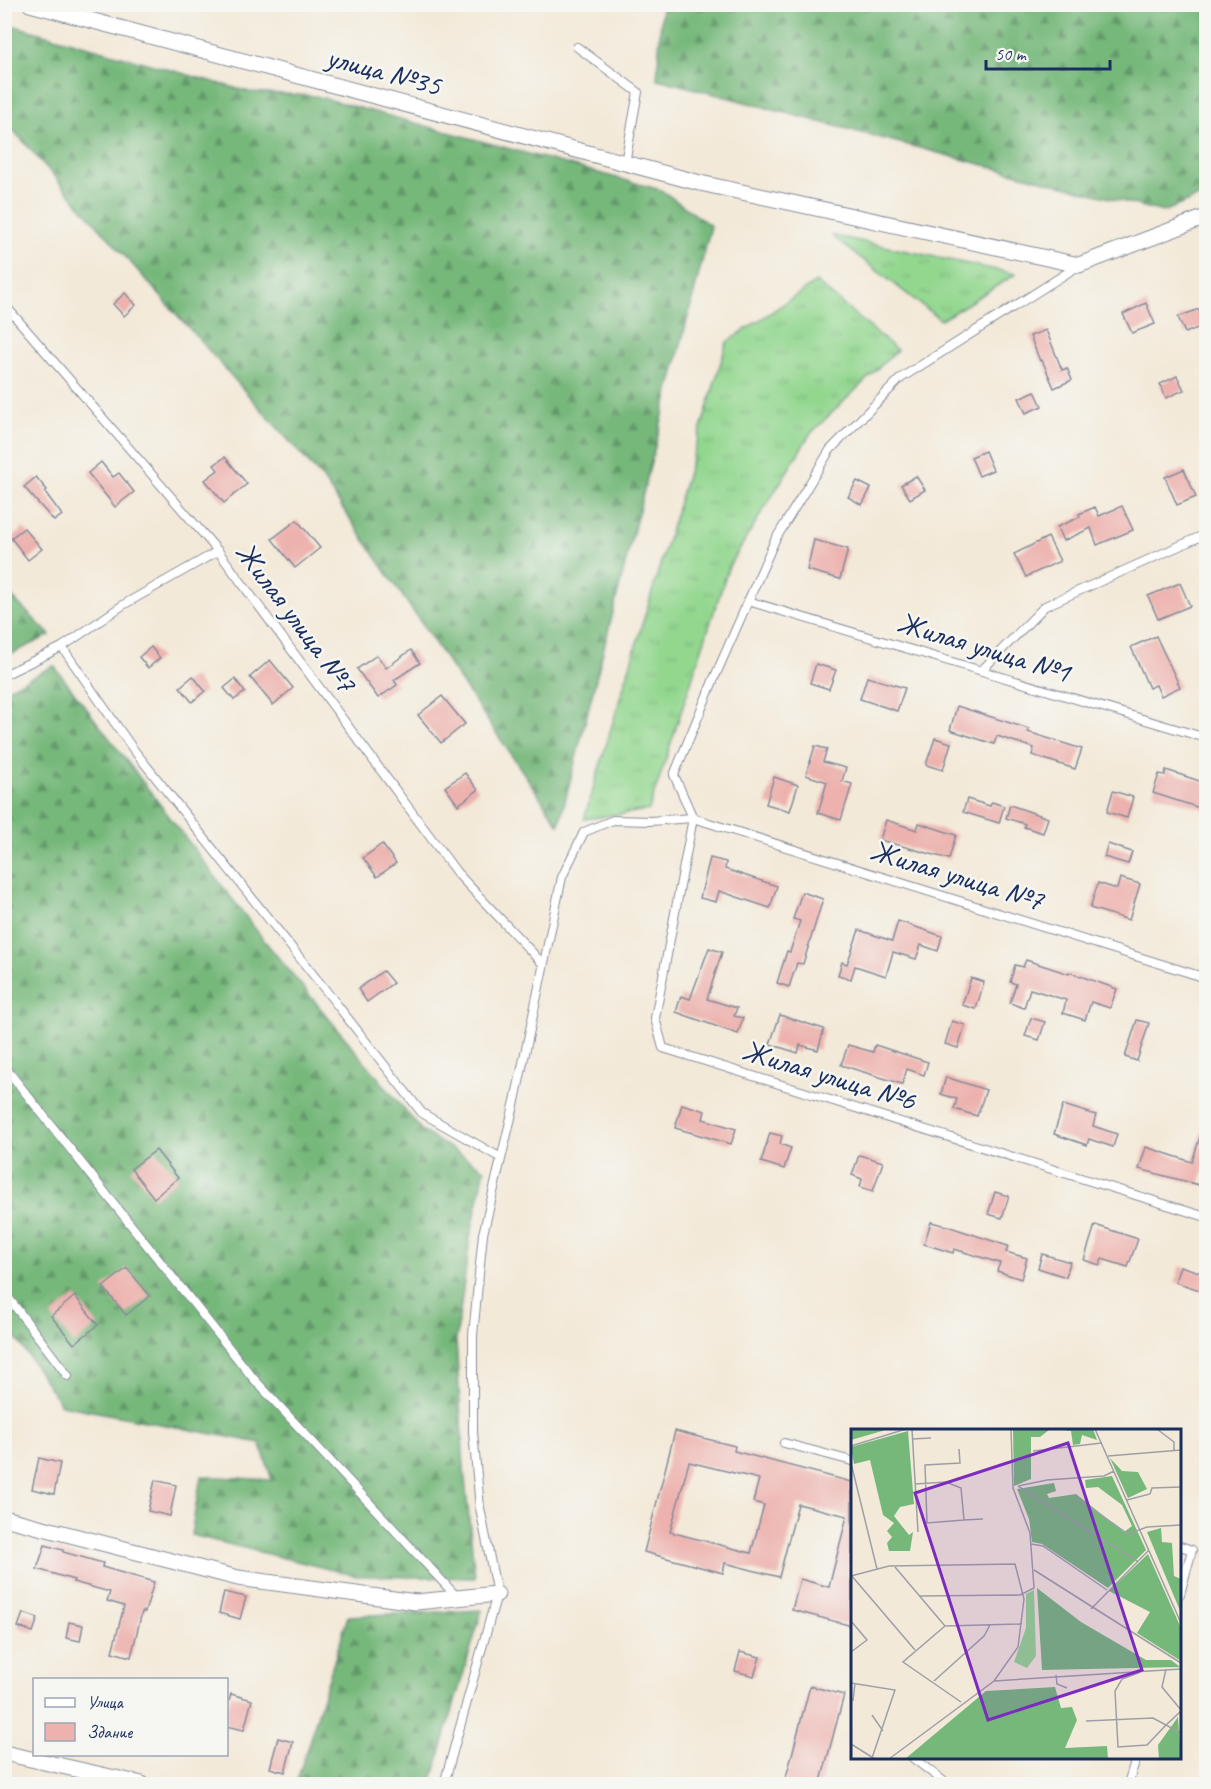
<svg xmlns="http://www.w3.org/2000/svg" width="1211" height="1789" viewBox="0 0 1211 1789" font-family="Caveat,sans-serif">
<defs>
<pattern id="grass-tufts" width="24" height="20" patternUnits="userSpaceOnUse" patternTransform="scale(1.5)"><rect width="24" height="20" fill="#93d78f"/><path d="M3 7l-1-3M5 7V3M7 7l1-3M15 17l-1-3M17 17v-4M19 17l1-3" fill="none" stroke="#7eb97e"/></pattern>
<pattern id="forest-firs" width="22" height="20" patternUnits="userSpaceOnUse" patternTransform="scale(1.5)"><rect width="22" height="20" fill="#76b87a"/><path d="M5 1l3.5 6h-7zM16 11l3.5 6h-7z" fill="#609667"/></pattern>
</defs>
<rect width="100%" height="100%" fill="#f6f6f2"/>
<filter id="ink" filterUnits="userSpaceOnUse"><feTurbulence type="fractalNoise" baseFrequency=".0167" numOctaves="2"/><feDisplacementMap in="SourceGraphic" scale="12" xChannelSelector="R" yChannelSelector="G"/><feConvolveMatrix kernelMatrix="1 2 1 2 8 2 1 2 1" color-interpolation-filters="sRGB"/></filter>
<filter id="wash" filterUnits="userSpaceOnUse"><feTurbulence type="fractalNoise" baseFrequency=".008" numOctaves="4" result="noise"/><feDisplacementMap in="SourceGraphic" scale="24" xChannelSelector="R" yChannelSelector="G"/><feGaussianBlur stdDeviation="1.35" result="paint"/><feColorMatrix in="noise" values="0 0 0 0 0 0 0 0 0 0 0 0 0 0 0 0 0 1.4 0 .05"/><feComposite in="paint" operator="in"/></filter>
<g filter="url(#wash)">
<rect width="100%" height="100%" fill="#f3e9d8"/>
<g fill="url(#grass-tufts)" stroke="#578376" stroke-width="1.5">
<polygon points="831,235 1016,274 941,320"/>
<polygon points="816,282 897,350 810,434 729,566 649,810 584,819 727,342"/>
</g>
<g fill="url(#forest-firs)" stroke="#48746c" stroke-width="1.5">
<polygon points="662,5 1206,5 1206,194 1163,212 657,79"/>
<polygon points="4,23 249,92 316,96 661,190 711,226 559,825 322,478 5,121"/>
<polygon points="5,590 50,635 5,657"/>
<polygon points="54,666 263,939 423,1132 485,1169 470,1238 456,1340 464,1469 475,1578 357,1576 191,1535 201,1476 272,1480 260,1443 61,1405 5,1321 5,690"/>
<polygon points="482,1610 431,1784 296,1784 348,1616"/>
</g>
<g id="blocks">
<g fill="#edb2ae" fill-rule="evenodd">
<polygon points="125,293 136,305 124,316 113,304"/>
<polygon points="1146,303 1155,324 1132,333 1123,314"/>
<polygon points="1199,309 1205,325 1185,333 1178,317"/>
<polygon points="1046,330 1062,370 1067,368 1072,380 1054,388 1042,360 1040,361 1030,336"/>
<polygon points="1177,376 1184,390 1166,398 1160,384"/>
<polygon points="1035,391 1042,406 1026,413 1019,398"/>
<polygon points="985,451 993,470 979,476 971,457"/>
<polygon points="225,457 247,484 224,503 205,480 218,470 214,465"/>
<polygon points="101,462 113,477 119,473 134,492 115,507 88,473"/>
<polygon points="1184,469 1196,497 1177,505 1165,477"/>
<polygon points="916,476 925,490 910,499 901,485"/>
<polygon points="36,477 47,490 45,492 62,515 54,521 24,487"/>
<polygon points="857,481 871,488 862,505 848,497"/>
<polygon points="1122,506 1133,530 1097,545 1091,528 1063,541 1057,527 1080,517 1079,514 1095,507 1099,516"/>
<polygon points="297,520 320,548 295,568 272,539"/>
<polygon points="24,528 42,549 28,560 11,538"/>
<polygon points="1048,537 1060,561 1026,577 1014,554"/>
<polygon points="814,540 848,549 840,579 807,570"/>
<polygon points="1180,583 1190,606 1158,619 1148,596"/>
<polygon points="1156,636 1180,687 1161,696 1156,685 1149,688 1131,647"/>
<polygon points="151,647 160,658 148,668 139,657"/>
<polygon points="411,650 420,663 394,680 397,685 378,698 357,669 377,655 386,668"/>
<polygon points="270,660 293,688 273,705 250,677"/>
<polygon points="816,664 836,670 829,689 810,683"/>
<polygon points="193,676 205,691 192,702 180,687"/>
<polygon points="867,677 905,688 897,711 860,699"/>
<polygon points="235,679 245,692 234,700 224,688"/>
<polygon points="442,696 465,724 441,743 418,715"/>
<polygon points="957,706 1029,729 1028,732 1082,749 1075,769 1032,755 1034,748 997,736 994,744 950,730"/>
<polygon points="935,738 951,743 943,770 926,765"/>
<polygon points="815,746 827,749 823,762 846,768 842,781 852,784 841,820 818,813 827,782 806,775"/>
<polygon points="1166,770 1206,783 1206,810 1153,793 1159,774 1165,775"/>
<polygon points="465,773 478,790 458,805 445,787"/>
<polygon points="774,777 798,785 790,811 766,804"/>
<polygon points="1113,791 1133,797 1127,818 1107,812"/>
<polygon points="967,799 990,806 992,802 1004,806 999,823 963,812"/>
<polygon points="1010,805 1048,818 1043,833 1024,827 1025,824 1006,818"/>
<polygon points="886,820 917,830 919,823 956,835 949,859 880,840"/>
<polygon points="382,844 396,863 377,877 363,858"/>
<polygon points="1108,844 1132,852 1128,864 1104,857"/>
<polygon points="710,858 726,862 725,869 777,886 770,908 719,891 716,902 700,898"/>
<polygon points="1120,878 1140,884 1129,920 1090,908 1098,883 1117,889"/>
<polygon points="802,892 823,899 803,964 797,963 789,987 777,983 787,951 790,952 800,921 793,919"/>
<polygon points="898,921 942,936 938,951 921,945 916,959 893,952 886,976 855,966 851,979 838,975 842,962 847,964 859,930 892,941"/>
<polygon points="709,948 722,952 707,999 737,1008 734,1016 743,1018 738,1034 676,1012 681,996 690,999"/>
<polygon points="1026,960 1069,974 1069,972 1117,989 1110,1008 1091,1002 1085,1020 1063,1013 1066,1000 1030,989 1024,1008 1010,1003 1016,984 1010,982 1015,965 1023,967"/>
<polygon points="383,971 393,983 367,1002 358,989"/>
<polygon points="971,978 984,982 976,1009 962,1005"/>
<polygon points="780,1015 824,1029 818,1050 800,1045 798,1053 770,1044"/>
<polygon points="1031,1018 1045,1022 1039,1040 1025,1036"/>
<polygon points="1137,1020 1149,1023 1137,1061 1125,1057"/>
<polygon points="952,1021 965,1025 958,1048 945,1044"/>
<polygon points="848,1045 873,1052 875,1045 928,1062 924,1075 907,1069 902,1084 841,1065"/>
<polygon points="946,1077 986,1090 977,1116 954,1109 957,1099 941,1094"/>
<polygon points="682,1104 705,1111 703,1119 736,1129 731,1144 675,1128"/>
<polygon points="1063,1105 1096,1115 1093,1126 1117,1134 1113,1147 1089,1139 1087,1145 1054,1134"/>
<polygon points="1204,1124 1206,1125 1206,1162 1199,1185 1139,1169 1146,1147 1192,1162"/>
<polygon points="770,1133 782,1136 780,1144 791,1148 784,1169 761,1162"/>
<polygon points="156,1150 178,1178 154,1198 131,1169"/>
<polygon points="859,1155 883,1162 873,1191 860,1187 862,1179 852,1175"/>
<polygon points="995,1192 1009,1196 1002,1218 988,1214"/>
<polygon points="931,1222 947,1226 1008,1246 1006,1252 1027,1258 1021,1279 997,1271 1000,1263 954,1249 953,1253 924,1244"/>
<polygon points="1095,1225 1138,1239 1128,1267 1102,1259 1100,1265 1084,1260"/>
<polygon points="1042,1254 1070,1262 1066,1277 1038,1268"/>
<polygon points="1180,1266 1206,1274 1206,1292 1175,1282"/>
<polygon points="127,1268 150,1296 126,1315 103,1287"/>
<polygon points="75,1296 98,1325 74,1344 51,1316"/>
<path d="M675,1431L735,1446L734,1451L852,1482V1626L792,1610L800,1579L829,1587L847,1516L798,1504L779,1577L725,1563L723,1573L644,1552ZM689,1462L759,1479L753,1502L764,1505L751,1553L670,1532Z"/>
<polygon points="39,1458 60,1463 54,1494 32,1489"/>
<polygon points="155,1480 176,1485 170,1516 148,1511"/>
<polygon points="45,1545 63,1550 63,1552 103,1563 102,1567 154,1582 145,1612 142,1612 131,1657 112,1652 124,1606 107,1601 110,1592 73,1582 74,1580 37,1569"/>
<polygon points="224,1592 246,1597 240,1619 219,1613"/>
<polygon points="23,1613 38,1618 33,1632 18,1627"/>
<polygon points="69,1622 83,1625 80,1641 66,1638"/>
<polygon points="740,1652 760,1657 754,1676 735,1671"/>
<polygon points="810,1686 844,1695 820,1785 784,1785"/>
<polygon points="231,1694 252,1700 244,1730 226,1726 226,1711"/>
<polygon points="278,1738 293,1742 285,1772 270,1768"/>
</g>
</g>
</g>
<g filter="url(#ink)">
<use href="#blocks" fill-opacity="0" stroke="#878c9b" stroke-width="1.5"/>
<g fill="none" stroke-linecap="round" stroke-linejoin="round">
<g stroke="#878c9b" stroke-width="10">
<g id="service">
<polyline points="577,47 638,92 625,163"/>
<polyline points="4,304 218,551 457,873 543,964"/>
<polyline points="748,601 1206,738"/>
<polyline points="62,647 133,749 327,992 422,1113 501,1158"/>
<polyline points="981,671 1045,606 1206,534"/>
<polyline points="4,675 62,647 123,605 218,551"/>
<polyline points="693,818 655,1018 663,1048 1206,1217"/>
<polyline points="693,818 674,775 713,681 775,540 830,450 901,378 1078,266"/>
<polyline points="4,1066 253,1378 457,1597"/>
<polyline points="4,1292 68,1376"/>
<polyline points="784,1443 852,1461"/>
<polyline points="1180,1546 1192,1550 1180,1594"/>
<polyline points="913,1758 947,1784"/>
<polyline points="444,1784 497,1594 480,1508 473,1432 473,1335 483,1234 515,1101 562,877 584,832 613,820 650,821 693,818 1206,978"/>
<polyline points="1128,1784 1136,1758"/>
</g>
</g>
<g stroke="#878c9b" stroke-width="17">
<g id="minor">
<polyline points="30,4 700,183 1079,265 1206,217"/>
<polyline points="4,1518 238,1578 416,1602 497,1594"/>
<polyline points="4,1753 142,1784"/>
</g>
</g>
<use href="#service" stroke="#fff" stroke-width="8"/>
<use href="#minor" stroke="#fff" stroke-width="15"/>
</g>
</g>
<g text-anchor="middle" stroke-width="5" stroke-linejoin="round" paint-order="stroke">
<g font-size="30" fill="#1b2f5e" stroke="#f6f6f2">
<text transform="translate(384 71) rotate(15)" y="10">улица №35</text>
<text transform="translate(296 617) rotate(53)" y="10">Жилая улица №7</text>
<text transform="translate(984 647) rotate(17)" y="10">Жилая улица №1</text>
<text transform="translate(957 875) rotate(17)" y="10">Жилая улица №7</text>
<text transform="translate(829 1075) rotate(17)" y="10">Жилая улица №6</text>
</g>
</g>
<g transform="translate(851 1429)">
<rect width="330" height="330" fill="#f3e9d8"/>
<path d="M183,161L185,227L176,239L163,233L175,199V165Z" fill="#93d78f"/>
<path d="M0,0H38L0,11ZM162,0L198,1L189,8H180V50L163,57ZM204,0H242L246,11L231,6L229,15L222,16L220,2ZM57,2L63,75L49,78L43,87L58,106L62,103L59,122H38L36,114L41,108L36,102L43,94L32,86L19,31L3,35L0,18ZM259,29L271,42L287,43L296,60L277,69ZM261,47L295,121L257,159L191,115L181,113L178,90L166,60L203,54L205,62L196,65L198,69L225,65L273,103L281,97L271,76L247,58L235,59L234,51ZM310,99L311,113L321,114L323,147L330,150V184L296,103ZM297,125L330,199V232L286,204L299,183L258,162ZM186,159L230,193L295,231H320L329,238L191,241ZM204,258L210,279L221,278L226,291L214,319L256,317L257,330H54L135,262ZM327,288L330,330H308L307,316Z" fill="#76b87a"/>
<path fill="none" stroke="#9d9fa7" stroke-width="1.5" d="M61,0L67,103M244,0L330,194M306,0L323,13V22M61,10L80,9M0,17L55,0M108,20L109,34L74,36L76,94L113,91M182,22L251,14M257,27L330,21M0,34L26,140M64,55L95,53L110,59L113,91L132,90M167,57L286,132M167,57L196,51L253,47L263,42M226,69L277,105L296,98L330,96M276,71L299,65L301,59L330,58M180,115L192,117L256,161M44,138L94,197L171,195M183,141L330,234M0,146L64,221M0,147L38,137L164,135L173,170L167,218L143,252L38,330M68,167L169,166L183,159L179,104L162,59L160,0M240,180L298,121M0,192L16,211L0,223M94,197L52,233L110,273M315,240L311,258L330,281M290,243L271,250L264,262L267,318L296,316L315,296L330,304M205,246L206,255L216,259M83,252L133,207L139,196M143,252L330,240M0,254L44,261L21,329M2,272L4,254M21,286L32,302M235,292L302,289L315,296L330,282M0,315L24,330"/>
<path fill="#7b2cbf" fill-opacity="0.15" stroke="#7b2cbf" stroke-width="3" d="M217,14L291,241L137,291L64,64Z"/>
<rect width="330" height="330" fill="none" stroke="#1b2f5e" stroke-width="3"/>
</g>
<rect width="1211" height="1789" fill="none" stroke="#f6f6f2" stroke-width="24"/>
<rect x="33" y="1678" width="195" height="78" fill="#f6f6f2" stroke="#9ea6b7" stroke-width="1.5"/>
<rect x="45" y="1698" width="30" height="9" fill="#ffffff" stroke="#9ea6b7" stroke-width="1.5"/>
<text x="87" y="1708" font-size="18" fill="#1b2f5e">Улица</text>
<rect x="45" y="1723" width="30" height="18" fill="#edb2ae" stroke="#9ea6b7" stroke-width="1.5"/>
<text x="87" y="1738" font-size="18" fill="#1b2f5e">Здание</text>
<path d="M986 60v9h124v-9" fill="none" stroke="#1b2f5e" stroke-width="3"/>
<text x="995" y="60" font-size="18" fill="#1b2f5e" stroke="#f6f6f2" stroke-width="4.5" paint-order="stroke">50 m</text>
</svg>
